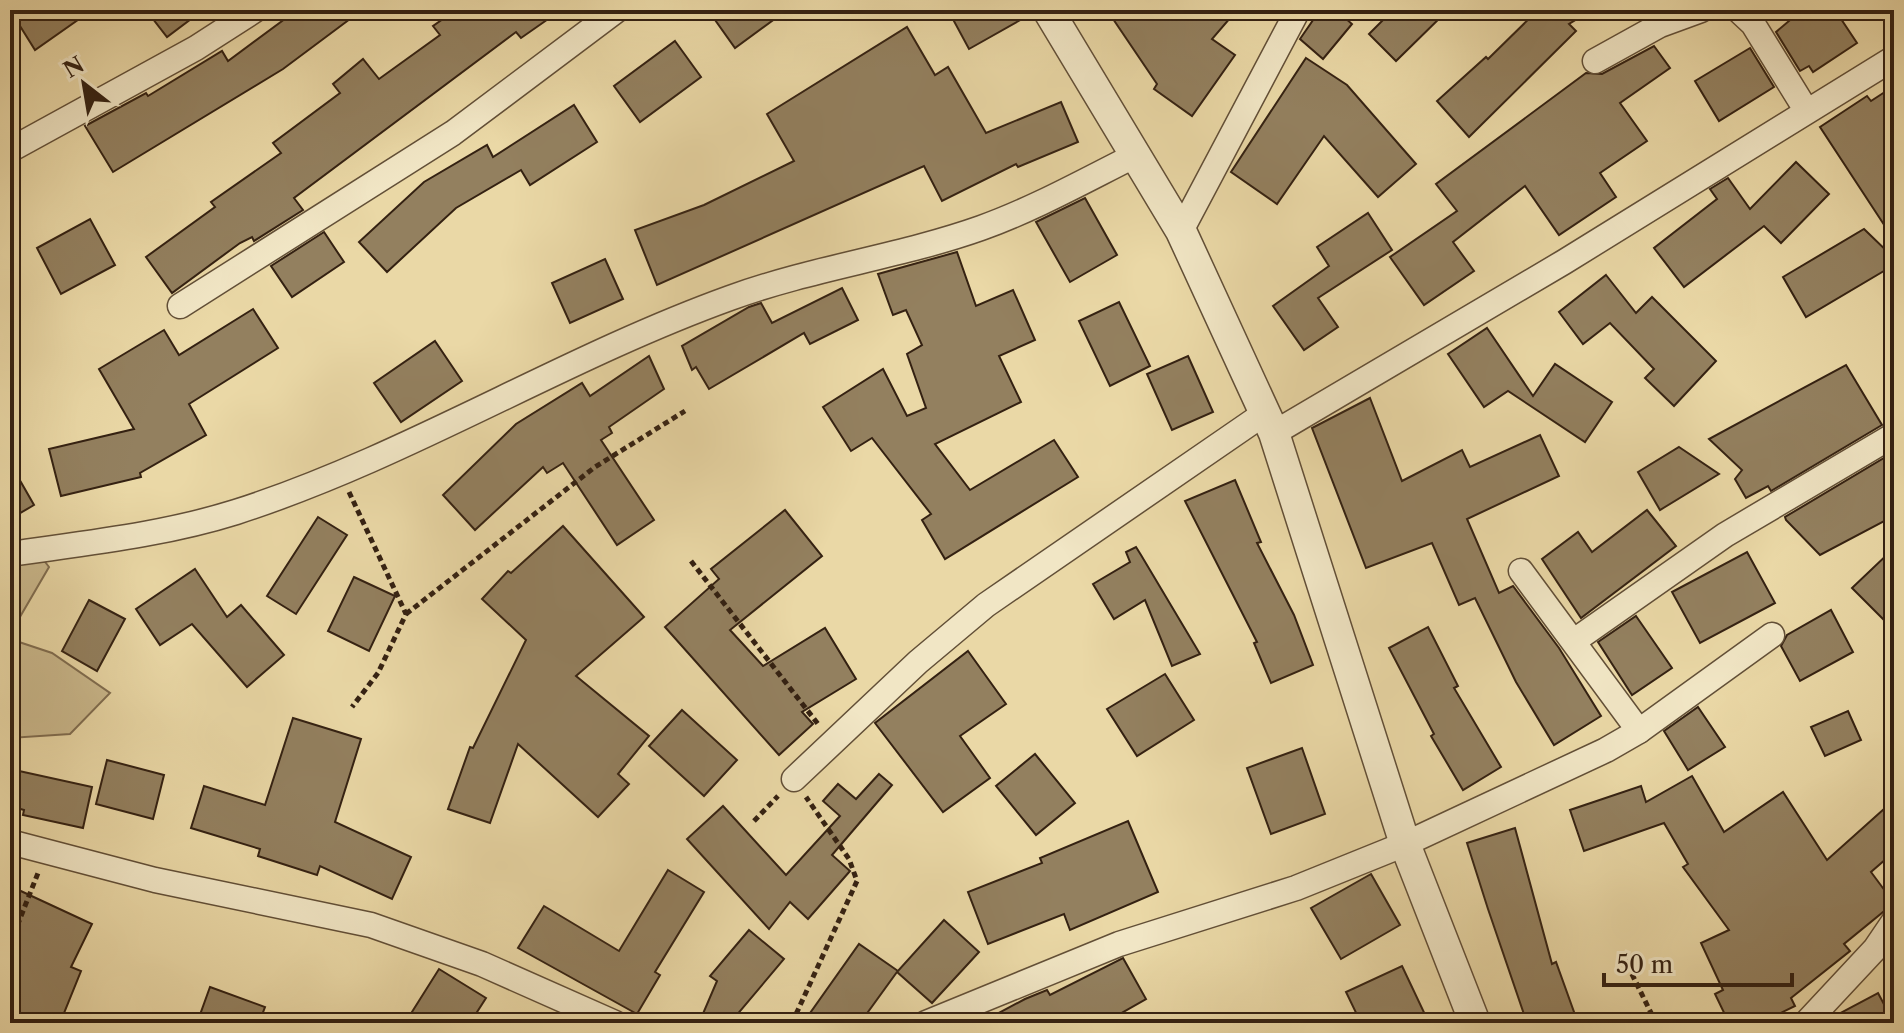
<svg xmlns="http://www.w3.org/2000/svg" width="1904" height="1033" viewBox="0 0 1904 1033" font-family="'Libre Caslon Text',serif">
<rect width="100%" height="100%" fill="#ead8a6"/>
<filter id="stains"><feTurbulence type="fractalNoise" baseFrequency=".0025" numOctaves="4"/><feColorMatrix values="0 0 0 0 .2 0 0 0 0 .09 0 0 0 0 .02 0 0 0 .5 -.17"/></filter>
<radialGradient id="worn" r=".72"><stop offset=".6" stop-color="#630" stop-opacity="0"/><stop offset="1" stop-color="#630" stop-opacity=".3"/></radialGradient>
<g fill="#cbb98d" stroke="#806d50" stroke-width="2">
<polygon points="39,554 49,567 10,634 10,558"/>
<polygon points="10,639 52,653 110,693 70,734 10,738"/>
</g>
<g fill="#93805f" stroke="#342112" stroke-width="2">
<polygon points="10,10 92,10 35,50"/>
<polygon points="146,10 203,10 167,37"/>
<polygon points="297,10 362,10 283,69 113,172 85,126 146,93 148,96 222,51 228,61"/>
<polygon points="456,10 561,10 521,38 516,32 294,198 303,210 254,241 252,237 240,243 172,293 146,257 215,207 211,202 281,153 273,143 340,93 333,84 363,59 379,79 440,35 433,26"/>
<polygon points="708,10 787,10 735,48"/>
<polygon points="948,10 1030,10 1031,14 969,49"/>
<polygon points="1107,10 1237,10 1212,39 1235,55 1192,116 1154,89 1157,84"/>
<polygon points="1320,10 1336,10 1352,24 1323,59 1300,39"/>
<polygon points="1393,10 1448,10 1396,61 1369,34"/>
<polygon points="1538,10 1592,10 1569,24 1576,31 1469,137 1437,101 1486,57 1488,59"/>
<polygon points="1802,10 1835,10 1857,43 1813,72 1809,66 1800,71 1776,32"/>
<polygon points="907,27 935,75 948,67 986,133 1061,102 1078,142 1018,167 1016,164 942,201 924,166 657,285 635,230 704,205 794,161 767,114"/>
<polygon points="675,41 701,77 640,122 614,86"/>
<polygon points="1654,46 1670,68 1620,103 1647,141 1600,173 1616,197 1559,235 1525,186 1453,242 1474,271 1424,305 1390,257 1457,211 1436,184 1586,73 1602,74"/>
<polygon points="1750,48 1774,87 1719,121 1695,81"/>
<polygon points="1306,58 1347,85 1416,164 1378,197 1324,136 1277,204 1231,172"/>
<polygon points="1894,86 1894,240 1820,127 1867,96 1871,101"/>
<polygon points="574,105 597,142 530,185 521,170 456,208 387,272 359,242 424,182 487,145 493,157"/>
<polygon points="1796,162 1829,194 1781,243 1764,226 1684,287 1654,248 1717,199 1710,189 1728,178 1750,209"/>
<polygon points="1085,198 1117,255 1070,282 1036,222"/>
<polygon points="1368,213 1392,250 1318,298 1338,327 1304,350 1273,306 1329,266 1317,247"/>
<polygon points="90,219 115,265 61,294 37,248"/>
<polygon points="1864,229 1894,258 1894,265 1806,317 1783,277"/>
<polygon points="324,232 344,262 292,297 271,266"/>
<polygon points="957,252 976,306 1013,290 1035,340 999,356 1021,402 935,444 970,490 1054,440 1078,477 945,559 922,520 931,514 872,438 851,451 823,407 883,369 907,416 926,408 907,354 922,345 906,310 893,315 878,274"/>
<polygon points="605,259 623,299 570,323 552,283"/>
<polygon points="1606,275 1636,313 1652,297 1716,361 1674,406 1645,378 1654,369 1610,323 1583,344 1559,312"/>
<polygon points="842,288 858,320 810,344 804,333 709,389 696,367 692,370 682,346 749,307 761,303 772,323"/>
<polygon points="1119,302 1150,366 1110,386 1079,321"/>
<polygon points="253,309 278,348 189,404 206,435 140,473 141,477 61,496 49,449 134,429 99,369 164,330 179,355"/>
<polygon points="1487,328 1533,396 1555,364 1612,402 1585,442 1508,391 1484,407 1448,354"/>
<polygon points="435,341 462,381 401,422 374,383"/>
<polygon points="649,356 664,389 609,427 612,433 601,440 654,520 617,545 563,463 547,473 543,467 475,530 443,495 516,424 582,383 590,396"/>
<polygon points="1188,356 1213,412 1172,430 1147,374"/>
<polygon points="1846,365 1882,425 1771,491 1768,486 1746,498 1735,479 1742,470 1709,439"/>
<polygon points="1370,398 1402,481 1462,450 1470,467 1540,435 1559,476 1467,519 1499,593 1513,586 1559,648 1601,716 1554,745 1516,682 1475,598 1459,605 1432,543 1366,568 1312,428"/>
<polygon points="1679,447 1719,474 1660,510 1638,472"/>
<polygon points="1894,452 1894,516 1820,555 1786,520 1785,517"/>
<polygon points="10,463 34,505 10,519"/>
<polygon points="1235,480 1261,542 1257,543 1294,615 1313,665 1271,683 1254,643 1257,642 1185,501"/>
<polygon points="785,510 822,556 730,630 763,666 825,628 856,679 802,712 813,724 779,755 665,627 719,579 711,569"/>
<polygon points="1647,510 1676,546 1581,618 1542,559 1578,532 1592,552"/>
<polygon points="318,517 347,535 296,614 267,596"/>
<polygon points="563,526 644,617 576,676 649,736 618,774 629,784 598,817 518,744 490,823 448,809 470,747 473,748 526,640 482,599 508,571 511,573"/>
<polygon points="1136,547 1141,555 1200,654 1172,666 1145,600 1114,619 1093,584 1130,562 1126,552"/>
<polygon points="1894,548 1894,630 1852,588"/>
<polygon points="1747,552 1775,603 1700,643 1672,592"/>
<polygon points="195,569 227,617 241,605 284,655 247,687 192,624 160,645 136,609"/>
<polygon points="354,577 395,596 369,651 328,631"/>
<polygon points="89,600 125,619 97,671 62,651"/>
<polygon points="1831,610 1853,652 1800,681 1781,646 1787,635"/>
<polygon points="1636,616 1672,668 1632,695 1598,642"/>
<polygon points="1428,627 1458,686 1454,688 1501,767 1463,790 1431,736 1434,734 1389,648"/>
<polygon points="968,651 1006,704 960,736 990,778 943,812 875,723"/>
<polygon points="1165,674 1194,720 1137,756 1107,709"/>
<polygon points="1698,707 1725,747 1688,770 1664,731"/>
<polygon points="682,710 737,760 704,796 649,746"/>
<polygon points="1848,711 1861,740 1825,756 1811,727"/>
<polygon points="293,718 361,739 335,822 411,857 392,899 320,866 317,875 258,856 260,849 191,828 204,786 265,805"/>
<polygon points="1302,748 1325,814 1271,834 1247,768"/>
<polygon points="1035,754 1075,803 1036,835 996,786"/>
<polygon points="107,760 164,775 153,819 96,804"/>
<polygon points="10,769 92,787 83,828 23,815 24,810 10,806"/>
<polygon points="879,774 892,785 832,855 850,871 808,919 790,902 769,929 687,839 723,806 786,875 840,816 823,801 838,784 856,799"/>
<polygon points="1692,776 1724,832 1783,792 1827,860 1894,800 1894,852 1871,872 1894,903 1844,944 1850,951 1791,998 1795,1006 1760,1023 1729,1023 1715,994 1723,990 1701,943 1729,930 1683,867 1688,864 1664,823 1584,851 1570,810 1641,786 1646,802"/>
<polygon points="1128,821 1158,892 1070,930 1064,914 988,944 968,892 1042,863 1040,858"/>
<polygon points="1515,828 1552,964 1556,962 1578,1023 1527,1023 1488,909 1467,843"/>
<polygon points="668,870 704,892 655,972 660,975 637,1014 518,948 544,906 619,951"/>
<polygon points="1371,874 1400,925 1341,959 1311,908"/>
<polygon points="10,886 92,924 71,967 81,971 60,1023 10,1023"/>
<polygon points="944,920 979,952 932,1003 897,972 860,1023 803,1023 859,944 898,971"/>
<polygon points="749,930 784,959 730,1023 699,1023 717,981 710,976"/>
<polygon points="1123,958 1146,999 1104,1023 980,1023 1025,999 1047,990 1050,995"/>
<polygon points="1402,966 1429,1023 1361,1023 1346,992"/>
<polygon points="439,969 486,998 470,1023 405,1023"/>
<polygon points="210,987 265,1007 259,1023 197,1023"/>
<polygon points="1878,993 1894,1023 1826,1023 1831,1018"/>
</g>
<g fill="none" stroke-linecap="round" stroke-linejoin="round">
<g stroke="#624f37" stroke-width="27">
<g id="minor">
<polyline points="1738,10 1753,24 1806,110"/>
<polyline points="1595,61 1660,25 1701,10"/>
<polyline points="10,150 196,48 255,10"/>
<polyline points="1181,231 1298,10"/>
<polyline points="180,306 453,133 617,10"/>
<polyline points="1274,433 1564,262 1894,58"/>
<path d="M10,554C85,543 163,535 236,512C407,457 561,359 730,298C812,268 899,257 981,228C1034,209 1084,181 1134,156"/>
<polyline points="1521,571 1639,731"/>
<polyline points="1574,641 1725,535 1894,435"/>
<polyline points="794,779 918,662 986,605 1265,413"/>
<polyline points="10,842 155,880 371,925 482,964 615,1023"/>
<polyline points="926,1023 1119,944 1296,888 1405,844 1606,750 1639,731 1772,635"/>
<polyline points="1806,1023 1875,949 1894,921"/>
</g>
</g>
<g stroke="#624f37" stroke-width="33">
<polyline id="tertiary" points="1048,10 1181,231 1274,433 1405,844 1475,1023"/>
</g>
<g stroke="#342112" stroke-width="5" stroke-dasharray="6 4" stroke-linecap="butt">
<polyline points="349,492 406,614 378,673 352,707"/>
<polyline points="691,561 818,724"/>
<polyline points="406,614 595,467 685,411"/>
<polyline points="754,821 778,796"/>
<polyline points="10,944 38,873"/>
<polyline points="1623,956 1656,1023"/>
<polyline points="792,1023 857,881 849,859 806,797"/>
</g>
<use href="#minor" stroke="#f1e6c5" stroke-width="24"/>
<use href="#tertiary" stroke="#f1e6c5" stroke-width="30"/>
</g>
<rect width="1904" height="1033" fill="none" stroke="#ead8a6" stroke-width="40"/>
<rect x="12" y="12" width="1880" height="1009" fill="none" stroke="#342112" stroke-width="4"/>
<rect x="20" y="20" width="1864" height="993" fill="none" stroke="#342112" stroke-width="2"/>
<g transform="translate(84 84) rotate(329)" stroke="#f1e6c5" stroke-width="6" paint-order="stroke">
<path d="M0-6L14 30L0 20L-14 30Z" fill="#342112"/>
<text y="-12" font-size="22" font-weight="bold" text-anchor="middle" fill="#342112">N</text>
</g>
<path d="M1604 973v12h188v-12" fill="none" stroke="#342112" stroke-width="4"/>
<text x="1616" y="973" font-size="24" fill="#342112" stroke="#f1e6c5" stroke-width="6" paint-order="stroke">50 m</text>
<rect width="100%" height="100%" filter="url(#stains)"/>
<rect width="100%" height="100%" fill="url(#worn)"/>
</svg>
